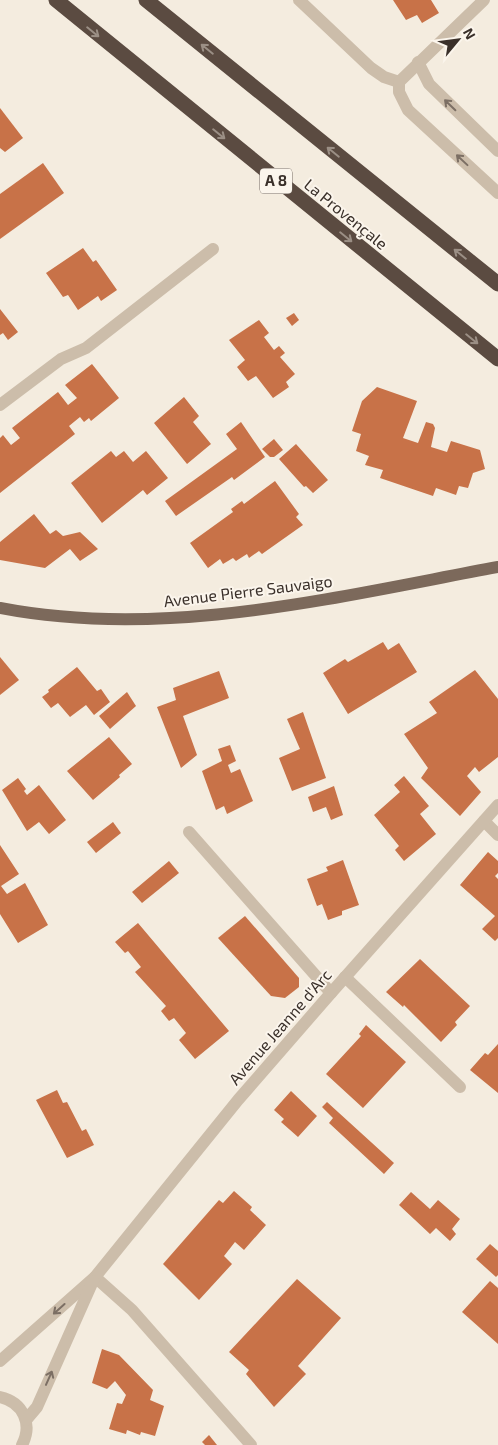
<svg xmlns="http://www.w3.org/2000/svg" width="498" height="1445" viewBox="0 0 498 1445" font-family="'Exo 2',sans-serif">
<rect width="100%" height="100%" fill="#f4ecdf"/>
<g fill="#c87248">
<polygon points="393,0 431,0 439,13 422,23 417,15 406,20"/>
<polygon points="0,108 23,138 5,152 0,148"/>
<polygon points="43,163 64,193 0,239 0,194"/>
<polygon points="83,248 93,262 96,260 117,290 101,301 98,296 78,310 68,295 63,297 46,273"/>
<polygon points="0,309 18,332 8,340 3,333 0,335"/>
<polygon points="294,313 299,320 292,326 286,318"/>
<polygon points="259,320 269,333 264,337 274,350 279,346 285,353 280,357 295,374 286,382 289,387 273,398 256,376 248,381 237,367 245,360 229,340"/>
<polygon points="92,364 119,398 91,421 89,418 84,422 80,417 69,426 75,434 0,493 0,438 3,435 11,445 20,438 12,428 58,392 68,405 77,398 65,385"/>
<polygon points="377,387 417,401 403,438 418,443 426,422 433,424 435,428 431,447 447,452 451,441 480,450 485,469 473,473 468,488 459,486 456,495 436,488 433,496 380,478 383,470 365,465 369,456 356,451 361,434 352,431 362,401"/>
<polygon points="184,397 199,416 193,422 211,444 187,464 154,423"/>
<polygon points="241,422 265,457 234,480 232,477 176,516 165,501 237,449 226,434"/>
<polygon points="274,439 283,450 274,457 270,457 262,449"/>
<polygon points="296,444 328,480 313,493 306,486 304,487 279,459"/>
<polygon points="111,451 116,457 124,451 133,462 146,451 168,478 147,495 143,490 102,523 71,483"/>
<polygon points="275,481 299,514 296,517 303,525 262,554 259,551 249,558 247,554 236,561 233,558 223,564 220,559 208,568 190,543 233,512 231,509 242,501 244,504"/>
<polygon points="34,514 50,534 56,530 63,536 80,532 98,549 80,561 70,549 45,568 0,560 0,542"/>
<polygon points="383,642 388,650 399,643 417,672 348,714 323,673 345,659 348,662"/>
<polygon points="0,657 19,680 0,695"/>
<polygon points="77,667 97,691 101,689 110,702 94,715 86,705 70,717 58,703 51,708 42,697 49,692 48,690"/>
<polygon points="475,670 498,699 498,757 479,772 475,767 467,776 481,792 460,816 421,778 428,768 404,734 437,713 429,702"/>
<polygon points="219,671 229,698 183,716 197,755 181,768 157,707 176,700 173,688"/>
<polygon points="127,692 136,706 110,729 99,716"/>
<polygon points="303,712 326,778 292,791 279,758 300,749 287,719"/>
<polygon points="109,737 132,764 119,775 120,777 93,800 67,771"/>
<polygon points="230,745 236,761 228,765 231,773 240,769 253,801 227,814 224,806 216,810 202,771 222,761 218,749"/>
<polygon points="404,776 429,806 420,814 436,834 404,861 395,850 399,846 374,815 400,792 394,785"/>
<polygon points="18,778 26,789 24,791 27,795 39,785 66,820 49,834 39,822 27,831 2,790"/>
<polygon points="334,786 343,815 331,820 326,807 313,812 308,797"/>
<polygon points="113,822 121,833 96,853 87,842"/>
<polygon points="0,845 19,874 1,886 7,894 25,883 48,925 18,943 0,914"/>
<polygon points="488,852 498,861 498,873 495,876 498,879 498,938 495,941 482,929 495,916 460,885"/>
<polygon points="343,860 359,905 342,911 342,915 328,920 322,904 317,906 307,879 328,871 326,867"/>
<polygon points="169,861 179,873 142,903 132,892"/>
<polygon points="245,916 299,978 299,987 285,998 271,996 218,938"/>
<polygon points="138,923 229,1031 195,1059 179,1040 186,1033 174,1018 169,1021 161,1011 166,1006 135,972 141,967 128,951 125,953 115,942"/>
<polygon points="420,959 470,1006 455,1022 457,1025 441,1042 404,1005 403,1007 386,992"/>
<polygon points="366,1025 406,1062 363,1108 326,1074 361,1036 359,1034"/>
<polygon points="498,1044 498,1093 470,1070 485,1053 488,1055"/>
<polygon points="57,1090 63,1103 67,1102 82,1131 86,1129 94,1145 67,1158 36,1100"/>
<polygon points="291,1091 317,1116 298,1137 281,1122 284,1119 274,1110"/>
<polygon points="327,1102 394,1163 384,1174 329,1123 333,1118 322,1107"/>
<polygon points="234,1191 252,1207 250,1210 266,1225 244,1250 235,1242 224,1256 232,1264 199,1300 163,1264 219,1200 223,1203"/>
<polygon points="411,1192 430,1209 438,1200 460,1219 452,1229 456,1234 450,1241 436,1228 430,1234 399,1205"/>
<polygon points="490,1244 498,1251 498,1275 496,1277 476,1259"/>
<polygon points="297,1279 341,1318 298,1366 306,1374 274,1407 246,1374 249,1370 229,1352"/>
<polygon points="490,1281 498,1288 498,1344 462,1312"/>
<polygon points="102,1349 119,1355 153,1390 150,1400 164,1406 155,1436 141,1432 140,1435 127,1430 126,1434 109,1429 117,1403 122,1404 126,1395 115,1381 107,1389 92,1383"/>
<polygon points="209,1435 217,1445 205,1445 202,1442"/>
</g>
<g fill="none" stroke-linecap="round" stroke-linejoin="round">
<g stroke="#ccbdaa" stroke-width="12">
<polyline points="299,0 371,68 384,77 399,82"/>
<polyline points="418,62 429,84 498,151"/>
<polyline points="399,82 399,92 408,110 498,193"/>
<polyline points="399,82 484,0"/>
<polyline points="0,405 61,359 86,348 213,249"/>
<polyline points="484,821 498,835"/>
<polyline points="189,832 331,993"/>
<polyline points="345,977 460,1087"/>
<polyline points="95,1277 132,1310 251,1445"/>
<polyline points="0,1361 95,1277 238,1100 331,993 498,805"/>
<path d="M0,1397C23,1402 33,1424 22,1445"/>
<polyline points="26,1420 37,1407 93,1281"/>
</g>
<path stroke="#7c695b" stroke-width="12" d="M0,608C165,640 336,597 498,567"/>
<g stroke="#5b4b41" stroke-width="15">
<polyline points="56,0 498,359"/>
<polyline points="146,0 498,284"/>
</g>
</g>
<defs><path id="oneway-shaft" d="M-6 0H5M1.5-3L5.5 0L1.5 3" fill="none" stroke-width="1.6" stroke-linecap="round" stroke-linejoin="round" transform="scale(1.25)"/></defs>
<g stroke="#9b8f85">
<use href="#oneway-shaft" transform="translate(93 32) rotate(39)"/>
<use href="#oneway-shaft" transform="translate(207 49) rotate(-141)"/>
<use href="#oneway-shaft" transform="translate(219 134) rotate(39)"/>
<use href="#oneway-shaft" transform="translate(333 152) rotate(-141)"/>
<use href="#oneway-shaft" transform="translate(346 237) rotate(39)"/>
<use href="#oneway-shaft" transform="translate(460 254) rotate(-141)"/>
<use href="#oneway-shaft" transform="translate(472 339) rotate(39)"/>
</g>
<g stroke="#7c6f64">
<use href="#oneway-shaft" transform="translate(450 105) rotate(-136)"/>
<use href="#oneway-shaft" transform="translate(462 160) rotate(-137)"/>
<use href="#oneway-shaft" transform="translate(59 1309) rotate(138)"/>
<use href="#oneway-shaft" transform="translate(49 1378) rotate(-66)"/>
</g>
<g text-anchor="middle" stroke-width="4" stroke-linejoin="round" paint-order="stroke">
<rect fill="#fbf5ec" stroke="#746b64" stroke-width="1" x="260" y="168.5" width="32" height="25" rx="4"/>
<g font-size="15" font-weight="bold" fill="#3a302a">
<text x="276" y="186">A 8</text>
</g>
<g font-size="16" fill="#3a302a" stroke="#fbf5ec">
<text transform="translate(346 214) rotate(39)" y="6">La Provençale</text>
<text transform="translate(248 591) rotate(-7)" y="6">Avenue Pierre Sauvaigo</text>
<text transform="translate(280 1027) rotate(-49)" y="6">Avenue Jeanne d'Arc</text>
</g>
</g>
<g transform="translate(458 40) rotate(61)" stroke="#fbf5ec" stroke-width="4" paint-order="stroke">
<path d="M0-4L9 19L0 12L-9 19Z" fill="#3a302a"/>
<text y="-8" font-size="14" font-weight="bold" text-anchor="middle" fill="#3a302a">N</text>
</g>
</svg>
